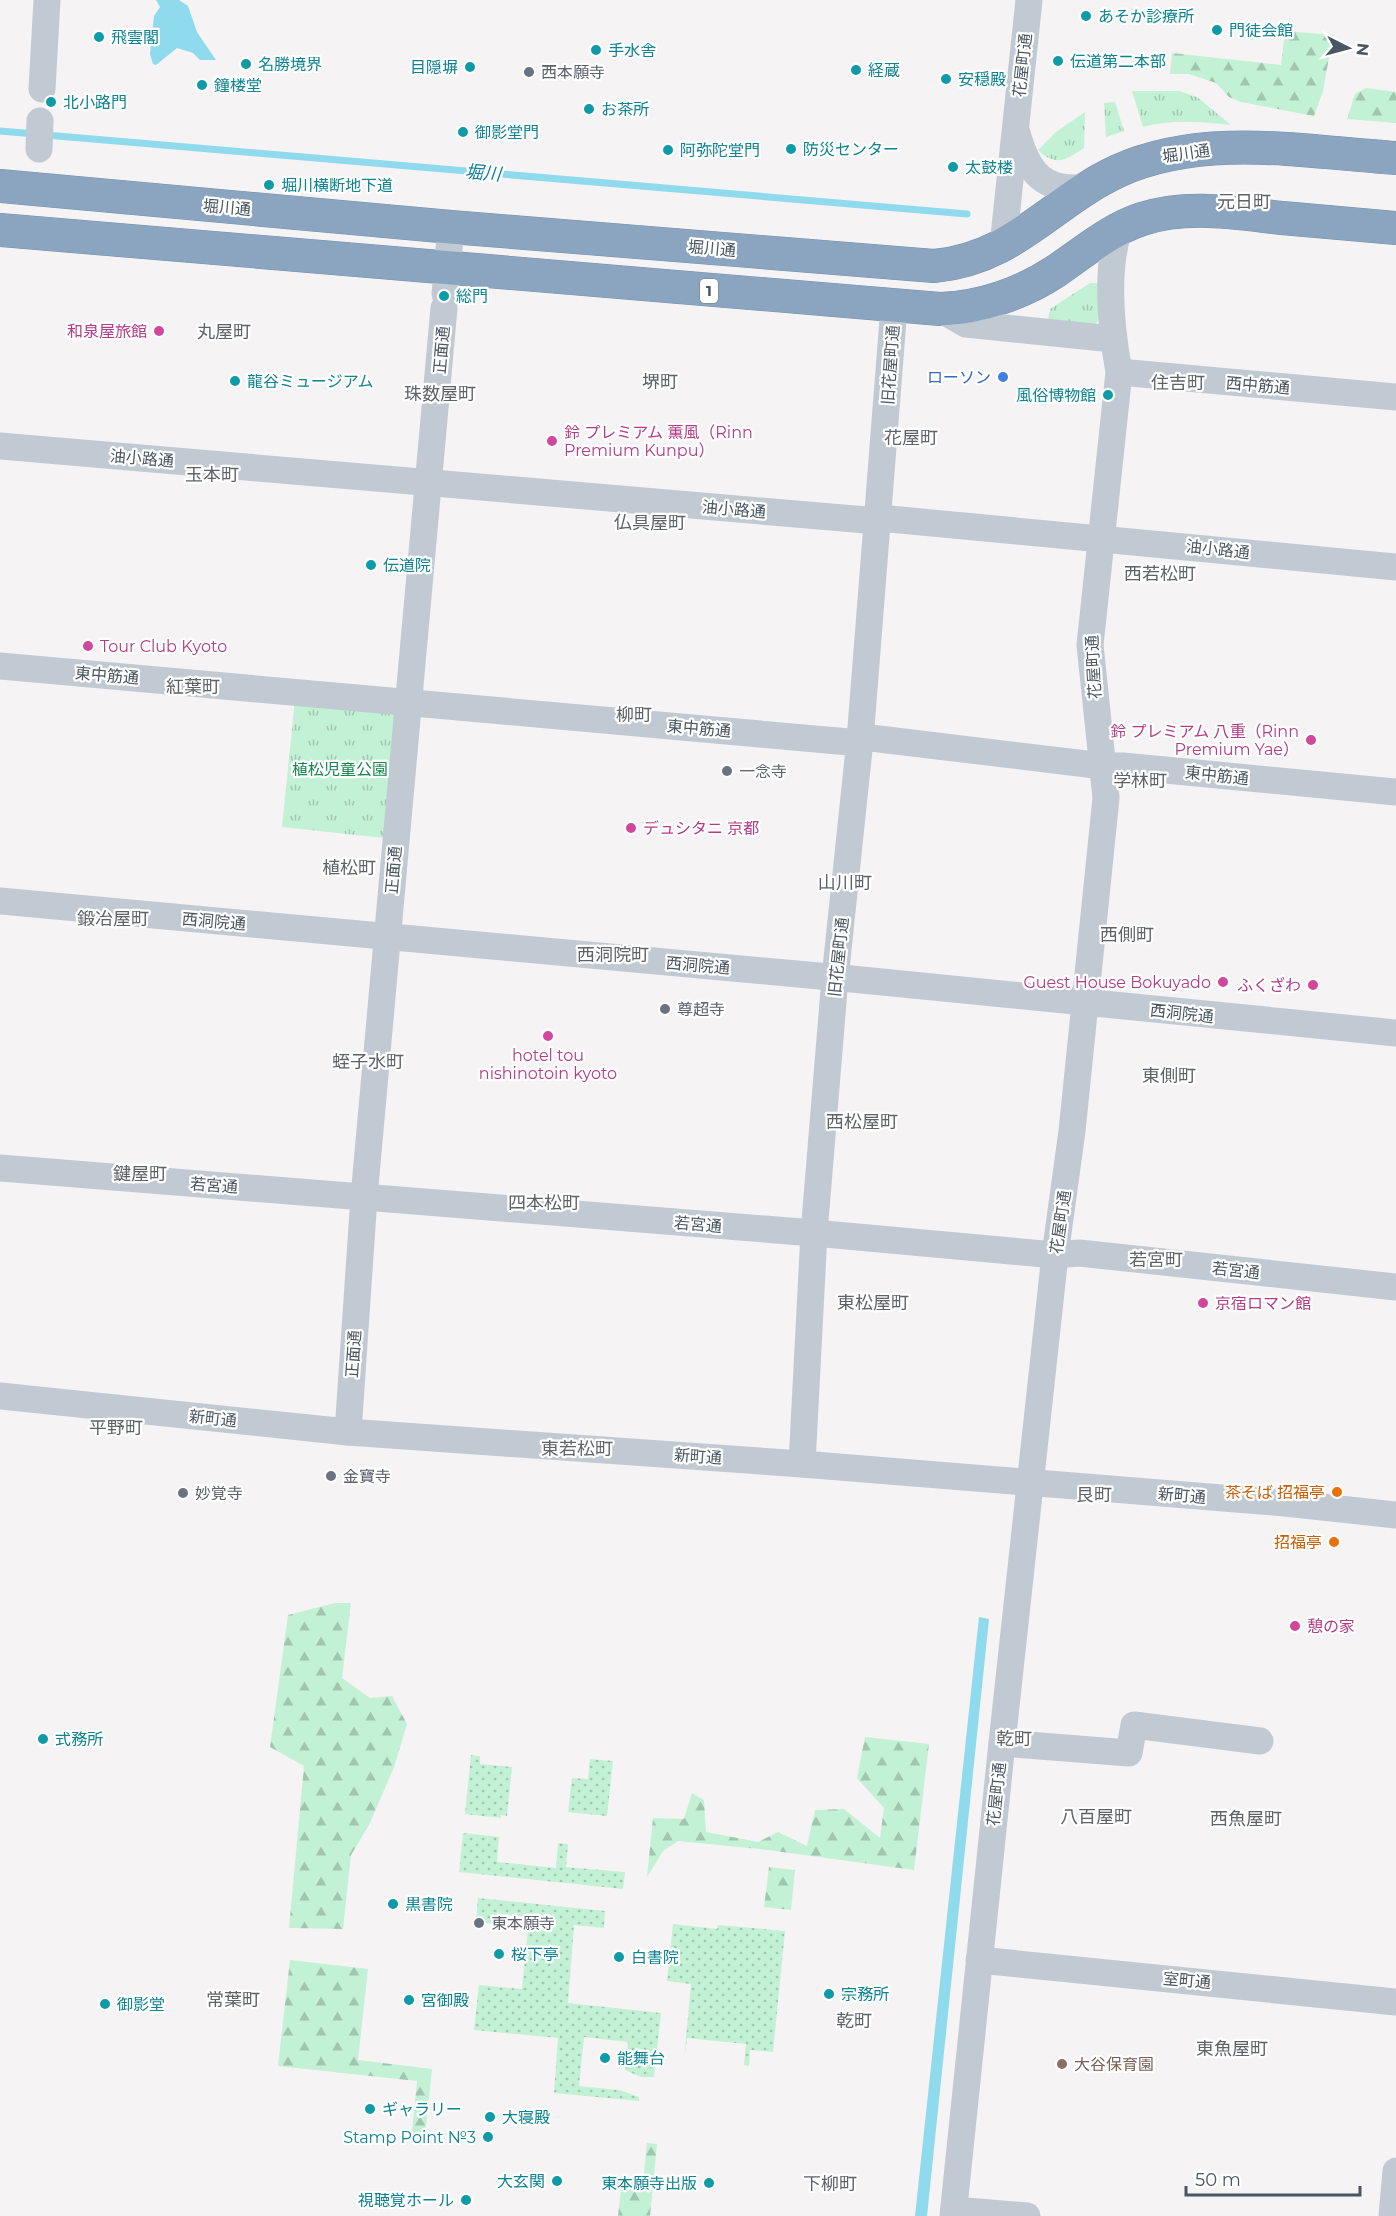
<svg xmlns="http://www.w3.org/2000/svg" width="1396" height="2216" viewBox="0 0 1396 2216" font-family="Montserrat,'Noto Sans JP',sans-serif">
<defs>
<pattern id="grass-tufts" width="24" height="20" patternUnits="userSpaceOnUse" patternTransform="scale(1.5)"><rect width="24" height="20" fill="#c3f1d5"/><path d="M3 7l-1-3M5 7V3M7 7l1-3M15 17l-1-3M17 17v-4M19 17l1-3" fill="none" stroke="#a0c6b0"/></pattern>
<pattern id="forest-firs" width="22" height="20" patternUnits="userSpaceOnUse" patternTransform="scale(1.5)"><rect width="22" height="20" fill="#c3f1d5"/><path d="M5 1l3.5 6h-7zM16 11l3.5 6h-7z" fill="#a0c6b0"/></pattern>
<pattern id="garden-dots" width="8" height="8" patternUnits="userSpaceOnUse" patternTransform="scale(1.5)"><rect width="8" height="8" fill="#c3f1d5"/><path d="M2 2h.1M6 6h.1" fill="none" stroke="#a0c6b0" stroke-width="1.8" stroke-linecap="round"/></pattern>
</defs>
<rect width="100%" height="100%" fill="#f5f3f3"/>
<g fill="url(#grass-tufts)">
<path d="M1132,91H1179L1197,97L1231,125C1201,122 1172,119 1143,127Z"/>
<polygon points="1115,102 1124,131 1106,137 1104,103"/>
<path d="M1085,112L1084,148C1066,160 1056,167 1038,150L1056,132Z"/>
<path d="M1090,283H1096L1101,286C1102,300 1106,317 1093,326L1048,320L1050,309Z"/>
<polygon points="295,699 398,710 384,838 282,827"/>
</g>
<g fill="url(#forest-firs)">
<polygon points="1285,31 1333,35 1323,91 1314,116 1241,102 1229,97 1216,83 1189,74 1170,74 1172,53 1281,65"/>
<polygon points="1366,88 1396,92 1396,123 1347,119 1355,94"/>
<polygon points="335,1603 351,1603 342,1678 370,1698 392,1696 407,1724 394,1767 369,1825 351,1855 343,1929 289,1928 304,1766 270,1747 288,1615"/>
<polygon points="865,1737 929,1744 914,1870 768,1850 678,1841 663,1851 647,1877 653,1818 684,1819 692,1793 704,1800 706,1832 758,1842 778,1832 807,1846 815,1810 844,1809 880,1838 884,1808 857,1778"/>
<polygon points="769,1867 795,1870 791,1910 764,1907"/>
<polygon points="290,1960 368,1969 358,2060 432,2069 425,2134 412,2132 417,2081 278,2066"/>
<polygon points="647,2143 657,2144 650,2216 618,2216 621,2189 612,2187 613,2179 643,2182"/>
</g>
<g fill="url(#garden-dots)">
<polygon points="471,1755 480,1756 480,1764 512,1767 507,1816 501,1815 501,1818 465,1814"/>
<polygon points="590,1759 613,1761 607,1816 568,1812 572,1778 588,1779"/>
<polygon points="463,1833 499,1837 497,1862 556,1868 558,1843 568,1844 566,1867 625,1872 623,1889 459,1872"/>
<polygon points="478,1898 605,1911 604,1928 574,1925 568,2003 661,2013 654,2077 641,2077 625,2070 628,2042 584,2037 579,2086 619,2090 639,2097 639,2101 554,2093 558,2038 474,2030 479,1985 522,1989 529,1918 497,1913 495,1924 476,1922"/>
<polygon points="673,1924 717,1929 718,1925 785,1931 773,2052 750,2050 749,2066 744,2065 746,2044 687,2038 684,2060 691,1984 667,1981"/>
</g>
<g fill="#90daee">
<polygon points="156,0 179,0 188,6 197,32 216,60 200,60 193,53 177,48 156,65 153,64 150,54 154,16 160,7"/>
<polygon points="979,1617 989,1619 927,2216 915,2216"/>
</g>
<g fill="none" stroke-linecap="round" stroke-linejoin="round">
<g stroke="#90daee" stroke-width="7">
<polyline points="0,131 35,134"/>
<polyline points="46,135 967,214"/>
</g>
<g stroke="#7690ad" stroke-width="34">
<g id="highway">
<path d="M0,186L451,227L934,266C1014,259 1051,202 1118,171C1204,132 1305,152 1396,158"/>
<path d="M0,230L940,309C980,308 1023,293 1056,271C1084,252 1109,230 1142,219C1188,204 1236,213 1282,218C1320,221 1358,225 1396,228"/>
</g>
</g>
<g stroke="#c1cad2" stroke-width="27">
<polyline points="42,89 47,0"/>
<path d="M1017,133C1028,173 1044,193 1088,187"/>
<polyline points="39,149 40,121"/>
<polyline points="1003,246 1029,0"/>
<polyline points="445,294 451,227"/>
<polyline points="940,309 966,324 1113,339"/>
<polyline points="1119,372 1396,397"/>
<polyline points="0,446 878,521 890,519 1396,567"/>
<polyline points="0,666 849,742 871,738 1103,766 1123,766 1396,792"/>
<polyline points="0,901 852,979 1396,1033"/>
<polyline points="0,1168 814,1233 1055,1255 1079,1253 1396,1287"/>
<polyline points="0,1396 348,1432 802,1464 1285,1503 1396,1515"/>
<polyline points="348,1432 364,1197 444,308"/>
<polyline points="802,1464 814,1233 835,978 860,740 894,307"/>
<polyline points="1002,1743 1129,1753 1134,1725 1260,1741"/>
<polyline points="979,1960 1396,2002"/>
<polyline points="954,2210 1027,2216"/>
<path d="M953,2216L1002,1743L1055,1255L1072,1131L1106,798L1090,645L1119,372C1111,328 1105,272 1119,229"/>
<polyline points="1392,2216 1396,2171"/>
</g>
<use href="#highway" stroke="#8ba5c1" stroke-width="33"/>
</g>
<g fill="#0f9aa8" stroke="#fff" stroke-width="2">
<circle cx="1086" cy="16" r="6"/>
<circle cx="1217" cy="30" r="6"/>
<circle cx="99" cy="37" r="6"/>
<circle cx="596" cy="50" r="6"/>
<circle cx="1058" cy="61" r="6"/>
<circle cx="246" cy="64" r="6"/>
<circle cx="470" cy="67" r="6"/>
<circle cx="856" cy="70" r="6"/>
<circle cx="946" cy="79" r="6"/>
<circle cx="202" cy="85" r="6"/>
<circle cx="51" cy="102" r="6"/>
<circle cx="589" cy="109" r="6"/>
<circle cx="463" cy="132" r="6"/>
<circle cx="791" cy="149" r="6"/>
<circle cx="668" cy="150" r="6"/>
<circle cx="953" cy="167" r="6"/>
<circle cx="269" cy="185" r="6"/>
<circle cx="444" cy="296" r="6"/>
<circle cx="235" cy="381" r="6"/>
<circle cx="1108" cy="395" r="6"/>
<circle cx="371" cy="565" r="6"/>
<circle cx="43" cy="1739" r="6"/>
<circle cx="393" cy="1904" r="6"/>
<circle cx="499" cy="1954" r="6"/>
<circle cx="619" cy="1957" r="6"/>
<circle cx="829" cy="1994" r="6"/>
<circle cx="409" cy="2000" r="6"/>
<circle cx="105" cy="2004" r="6"/>
<circle cx="605" cy="2058" r="6"/>
<circle cx="370" cy="2109" r="6"/>
<circle cx="490" cy="2117" r="6"/>
<circle cx="488" cy="2137" r="6"/>
<circle cx="557" cy="2181" r="6"/>
<circle cx="709" cy="2183" r="6"/>
<circle cx="466" cy="2200" r="6"/>
</g>
<g fill="#6b7280" stroke="#fff" stroke-width="2">
<circle cx="529" cy="72" r="6"/>
<circle cx="727" cy="771" r="6"/>
<circle cx="665" cy="1009" r="6"/>
<circle cx="331" cy="1476" r="6"/>
<circle cx="183" cy="1493" r="6"/>
<circle cx="479" cy="1923" r="6"/>
</g>
<g fill="#d1479c" stroke="#fff" stroke-width="2">
<circle cx="159" cy="331" r="6"/>
<circle cx="552" cy="441" r="6"/>
<circle cx="88" cy="646" r="6"/>
<circle cx="1311" cy="740" r="6"/>
<circle cx="631" cy="828" r="6"/>
<circle cx="1223" cy="982" r="6"/>
<circle cx="1313" cy="985" r="6"/>
<circle cx="548" cy="1036" r="6"/>
<circle cx="1203" cy="1303" r="6"/>
<circle cx="1295" cy="1626" r="6"/>
</g>
<circle fill="#3f7fe0" stroke="#fff" stroke-width="2" cx="1003" cy="377" r="6"/>
<g fill="#e8710a" stroke="#fff" stroke-width="2">
<circle cx="1337" cy="1492" r="6"/>
<circle cx="1334" cy="1542" r="6"/>
</g>
<circle fill="#8d6e63" stroke="#fff" stroke-width="2" cx="1062" cy="2064" r="6"/>
<g text-anchor="middle" stroke-width="4.5" stroke-linejoin="round" paint-order="stroke">
<rect fill="#fff" stroke="#808990" stroke-width="1.5" x="700" y="279" width="18" height="24" rx="4.5"/>
<g font-size="15" font-weight="bold" fill="#4a5661">
<text x="709" y="296">1</text>
</g>
<g font-size="16" fill="#0d838f" stroke="#fff" text-anchor="start">
<text x="1098" y="22">あそか診療所</text>
<text x="1229" y="36">門徒会館</text>
<text x="111" y="43">飛雲閣</text>
<text x="608" y="56">手水舎</text>
<text x="1070" y="67">伝道第二本部</text>
<text x="258" y="70">名勝境界</text>
<text x="458" y="73" text-anchor="end">目隠塀</text>
<text x="868" y="76">経蔵</text>
<text x="958" y="85">安穏殿</text>
<text x="214" y="91">鐘楼堂</text>
<text x="63" y="108">北小路門</text>
<text x="601" y="115">お茶所</text>
<text x="475" y="138">御影堂門</text>
<text x="803" y="155">防災センター</text>
<text x="680" y="156">阿弥陀堂門</text>
<text x="965" y="173">太鼓楼</text>
<text x="281" y="191">堀川横断地下道</text>
<text x="456" y="302">総門</text>
<text x="247" y="387">龍谷ミュージアム</text>
<text x="1096" y="401" text-anchor="end">風俗博物館</text>
<text x="383" y="571">伝道院</text>
<text x="55" y="1745">式務所</text>
<text x="405" y="1910">黒書院</text>
<text x="511" y="1960">桜下亭</text>
<text x="631" y="1963">白書院</text>
<text x="841" y="2000">宗務所</text>
<text x="421" y="2006">宮御殿</text>
<text x="117" y="2010">御影堂</text>
<text x="617" y="2064">能舞台</text>
<text x="382" y="2115">ギャラリー</text>
<text x="502" y="2123">大寝殿</text>
<text x="476" y="2143" text-anchor="end">Stamp Point №3</text>
<text x="545" y="2187" text-anchor="end">大玄関</text>
<text x="697" y="2189" text-anchor="end">東本願寺出版</text>
<text x="454" y="2206" text-anchor="end">視聴覚ホール</text>
</g>
<g font-size="16" fill="#4a5661" stroke="#fff">
<text transform="translate(1022 65) rotate(-84)" y="6">花屋町通</text>
<text transform="translate(1186 153) rotate(-8)" y="6">堀川通</text>
<text transform="translate(227 207) rotate(5)" y="6">堀川通</text>
<text transform="translate(712 248) rotate(5)" y="6">堀川通</text>
<text transform="translate(441 350) rotate(-85)" y="6">正面通</text>
<text transform="translate(890 365) rotate(-86)" y="6">旧花屋町通</text>
<text transform="translate(1258 385) rotate(5)" y="6">西中筋通</text>
<text transform="translate(142 458) rotate(5)" y="6">油小路通</text>
<text transform="translate(734 509) rotate(5)" y="6">油小路通</text>
<text transform="translate(1218 549) rotate(6)" y="6">油小路通</text>
<text transform="translate(1093 667) rotate(-93)" y="6">花屋町通</text>
<text transform="translate(107 675) rotate(5)" y="6">東中筋通</text>
<text transform="translate(699 728) rotate(5)" y="6">東中筋通</text>
<text transform="translate(1217 775) rotate(6)" y="6">東中筋通</text>
<text transform="translate(393 870) rotate(-85)" y="6">正面通</text>
<text transform="translate(214 921) rotate(5)" y="6">西洞院通</text>
<text transform="translate(838 957) rotate(-84)" y="6">旧花屋町通</text>
<text transform="translate(698 965) rotate(5)" y="6">西洞院通</text>
<text transform="translate(1182 1013) rotate(6)" y="6">西洞院通</text>
<text transform="translate(214 1185) rotate(4)" y="6">若宮通</text>
<text transform="translate(1060 1222) rotate(-82)" y="6">花屋町通</text>
<text transform="translate(698 1224) rotate(5)" y="6">若宮通</text>
<text transform="translate(1236 1270) rotate(6)" y="6">若宮通</text>
<text transform="translate(353 1354) rotate(-86)" y="6">正面通</text>
<text transform="translate(213 1418) rotate(6)" y="6">新町通</text>
<text transform="translate(698 1456) rotate(4)" y="6">新町通</text>
<text transform="translate(1182 1495) rotate(5)" y="6">新町通</text>
<text transform="translate(996 1794) rotate(-84)" y="6">花屋町通</text>
<text transform="translate(1187 1980) rotate(5)" y="6">室町通</text>
</g>
<g font-size="16" fill="#5b616d" stroke="#fff" text-anchor="start">
<text x="541" y="78">西本願寺</text>
<text x="739" y="777">一念寺</text>
<text x="677" y="1015">尊超寺</text>
<text x="343" y="1482">金寶寺</text>
<text x="195" y="1499">妙覚寺</text>
<text x="491" y="1929">東本願寺</text>
</g>
<g font-size="16" fill="#b23c85" stroke="#fff" text-anchor="start">
<text x="147" y="337" text-anchor="end">和泉屋旅館</text>
<text x="564" y="438">鈴 プレミアム 薫風（Rinn<tspan x="564" dy="18">Premium Kunpu）</tspan></text>
<text x="100" y="652">Tour Club Kyoto</text>
<text x="1299" y="737" text-anchor="end">鈴 プレミアム 八重（Rinn<tspan x="1299" dy="18">Premium Yae）</tspan></text>
<text x="643" y="834">デュシタニ 京都</text>
<text x="1211" y="988" text-anchor="end">Guest House Bokuyado</text>
<text x="1301" y="991" text-anchor="end">ふくざわ</text>
<text x="548" y="1061" text-anchor="middle">hotel tou<tspan x="548" dy="18">nishinotoin kyoto</tspan></text>
<text x="1215" y="1309">京宿ロマン館</text>
<text x="1307" y="1632">憩の家</text>
</g>
<g font-size="16" fill="#366cbe" stroke="#fff" text-anchor="end">
<text x="991" y="383">ローソン</text>
</g>
<g font-size="16" fill="#17864f" stroke="#fff">
<text x="340" y="775">植松児童公園</text>
</g>
<g font-size="16" fill="#c56008" stroke="#fff" text-anchor="end">
<text x="1325" y="1498">茶そば 招福亭</text>
<text x="1322" y="1548">招福亭</text>
</g>
<g font-size="16" fill="#785e54" stroke="#fff" text-anchor="start">
<text x="1074" y="2070">大谷保育園</text>
</g>
<g font-size="18" font-style="italic" fill="#0c7c9b" stroke="#fff">
<text transform="translate(483 173) rotate(5)" y="6">堀川</text>
</g>
<g font-size="18" fill="#5f6368" stroke="#fff">
<text x="1244" y="208">元日町</text>
<text x="224" y="338">丸屋町</text>
<text x="660" y="388">堺町</text>
<text x="1178" y="389">住吉町</text>
<text x="440" y="400">珠数屋町</text>
<text x="911" y="444">花屋町</text>
<text x="212" y="481">玉本町</text>
<text x="650" y="529">仏具屋町</text>
<text x="1160" y="580">西若松町</text>
<text x="193" y="693">紅葉町</text>
<text x="634" y="721">柳町</text>
<text x="1140" y="787">学林町</text>
<text x="349" y="874">植松町</text>
<text x="845" y="889">山川町</text>
<text x="113" y="925">鍛冶屋町</text>
<text x="1127" y="941">西側町</text>
<text x="613" y="961">西洞院町</text>
<text x="368" y="1068">蛭子水町</text>
<text x="1169" y="1082">東側町</text>
<text x="862" y="1128">西松屋町</text>
<text x="140" y="1180">鍵屋町</text>
<text x="544" y="1209">四本松町</text>
<text x="1156" y="1266">若宮町</text>
<text x="873" y="1309">東松屋町</text>
<text x="116" y="1434">平野町</text>
<text x="577" y="1455">東若松町</text>
<text x="1094" y="1501">艮町</text>
<text x="1014" y="1745">乾町</text>
<text x="1096" y="1823">八百屋町</text>
<text x="1246" y="1825">西魚屋町</text>
<text x="233" y="2006">常葉町</text>
<text x="854" y="2027">乾町</text>
<text x="1232" y="2055">東魚屋町</text>
<text x="830" y="2190">下柳町</text>
</g>
</g>
<g transform="translate(1348 48) rotate(96)" stroke="#ffffff" stroke-width="4.5" paint-order="stroke">
<path d="M0-4.5L10 22L0 15L-10 22Z" fill="#4a5661"/>
<text y="-9" font-size="16" font-weight="bold" text-anchor="middle" fill="#4a5661">N</text>
</g>
<path d="M1186 2186v9h174v-9" fill="none" stroke="#4a5661" stroke-width="3"/>
<text x="1195" y="2186" font-size="18" fill="#4a5661" stroke="#ffffff" stroke-width="4.5" paint-order="stroke">50 m</text>
</svg>
